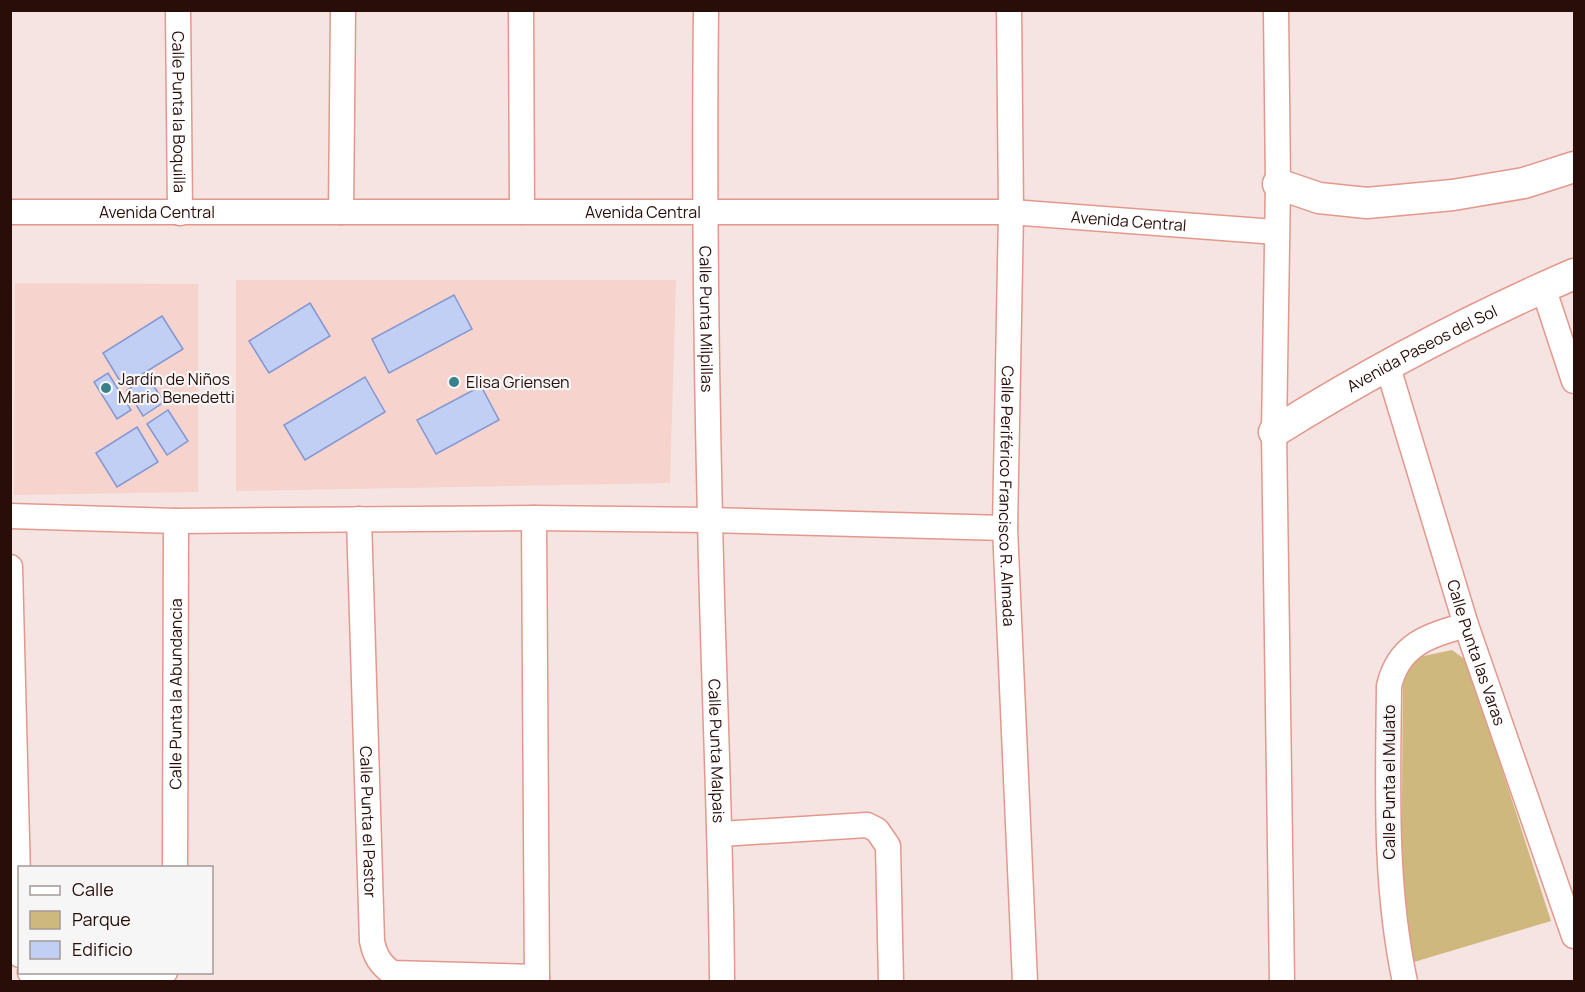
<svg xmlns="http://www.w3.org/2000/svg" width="1585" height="992" viewBox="0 0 1585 992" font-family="Manrope,sans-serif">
<rect width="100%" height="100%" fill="#f5e4e1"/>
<g fill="#f6d3cd">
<polygon points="236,280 676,280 670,483 236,491"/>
<polygon points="15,283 198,284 198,492 14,495"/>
</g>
<polygon fill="#cfb87e" points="1452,650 1467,661 1551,921 1414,962 1401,917 1403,671 1409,659"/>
<g fill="#c1cff5" stroke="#8297d3" stroke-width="1.5">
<polygon points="454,295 472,329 389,373 372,339"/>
<polygon points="310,303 330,336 269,373 249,341"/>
<polygon points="162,316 183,349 123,386 103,353"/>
<polygon points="108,373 131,410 117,419 94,382"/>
<polygon points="148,377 164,402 143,416 127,390"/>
<polygon points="365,377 385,412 305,460 284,425"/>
<polygon points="481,386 499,420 436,454 417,420"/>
<polygon points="168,410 188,441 167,455 147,424"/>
<polygon points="137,427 158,462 117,487 96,453"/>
</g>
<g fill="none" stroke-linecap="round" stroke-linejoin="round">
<g stroke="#e3988d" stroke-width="27">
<g id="minor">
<path id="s1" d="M178,10L180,213"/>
<polyline points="521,10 522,212"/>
<path id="s2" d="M706,10C704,180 706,349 710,518C713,673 721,827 722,982"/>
<path id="s3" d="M1009,10L1011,212L1005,528L1025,982"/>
<polyline points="1276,10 1278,184 1274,432 1282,982"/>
<path id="s4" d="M10,212H1011L1276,232"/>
<polyline points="341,212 343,10"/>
<polyline points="1543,287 1574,381"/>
<path id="s5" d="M1387,364L1466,625L1574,936"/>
<polyline points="10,516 176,521 534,518 710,520 1005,528"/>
<polyline points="534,518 537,982"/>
<path id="s6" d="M359,519L372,941C375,956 380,964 392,973L537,977"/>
<polyline points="10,567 20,955"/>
<polyline points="721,834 867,825 877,830 888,846 891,982"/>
<path id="s7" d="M175,868L176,521"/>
<polyline points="30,972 40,978 165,972"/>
<path d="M1405,982C1384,884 1388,785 1389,686C1399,644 1428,636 1466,625"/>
</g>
</g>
<g stroke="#e3988d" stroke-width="33">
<g id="tertiary">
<polyline points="1278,184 1319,198 1367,203 1453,195 1524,183 1574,167"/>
<path id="s8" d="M1274,432C1370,372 1470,319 1574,274"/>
</g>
</g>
<use href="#minor" stroke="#fff" stroke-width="24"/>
<use href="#tertiary" stroke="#fff" stroke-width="30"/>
</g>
<g fill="#3a808b" stroke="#f6f6f6" stroke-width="2">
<circle cx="454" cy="382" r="6"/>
<circle cx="106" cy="388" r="6"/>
</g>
<g text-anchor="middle" stroke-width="4.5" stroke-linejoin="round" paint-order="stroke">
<g font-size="16" fill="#280d09" stroke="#f6f6f6">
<text dy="6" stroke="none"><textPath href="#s1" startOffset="102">Calle Punta la Boquilla</textPath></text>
<text dy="6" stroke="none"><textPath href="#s4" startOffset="147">Avenida Central</textPath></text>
<text dy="6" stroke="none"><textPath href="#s4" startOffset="633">Avenida Central</textPath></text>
<text dy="6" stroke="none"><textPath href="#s4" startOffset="1119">Avenida Central</textPath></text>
<text dy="6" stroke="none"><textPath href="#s2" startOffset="309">Calle Punta Milpillas</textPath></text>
<text dy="6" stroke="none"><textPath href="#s8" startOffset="170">Avenida Paseos del Sol</textPath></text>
<text dy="6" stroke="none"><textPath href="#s3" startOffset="486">Calle Periférico Francisco R. Almada</textPath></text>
<text dy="6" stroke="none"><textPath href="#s5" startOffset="302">Calle Punta las Varas</textPath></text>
<text dy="6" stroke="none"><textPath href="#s7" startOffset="174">Calle Punta la Abundancia</textPath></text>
<text dy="6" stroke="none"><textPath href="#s2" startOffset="741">Calle Punta Malpais</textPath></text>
<text transform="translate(1389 782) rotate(-90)" y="6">Calle Punta el Mulato</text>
<text dy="6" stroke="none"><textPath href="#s6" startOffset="303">Calle Punta el Pastor</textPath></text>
</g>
<g font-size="16" fill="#280d09" stroke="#f6f6f6" text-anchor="start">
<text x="118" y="385">Jardín de Niños<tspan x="118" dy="18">Mario Benedetti</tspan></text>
<text x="466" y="388">Elisa Griensen</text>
</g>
</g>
<rect width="1585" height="992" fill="none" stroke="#280d09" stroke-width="24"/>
<rect x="18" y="866" width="195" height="108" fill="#f6f6f6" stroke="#a49997" stroke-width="1.5"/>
<rect x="30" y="886" width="30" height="9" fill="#ffffff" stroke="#a49997" stroke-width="1.5"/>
<text x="72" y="896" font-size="18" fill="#280d09">Calle</text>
<rect x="30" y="911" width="30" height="18" fill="#cfb87e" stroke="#a49997" stroke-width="1.5"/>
<text x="72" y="926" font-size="18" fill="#280d09">Parque</text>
<rect x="30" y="941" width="30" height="18" fill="#c1cff5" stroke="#a49997" stroke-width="1.5"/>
<text x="72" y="956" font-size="18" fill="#280d09">Edificio</text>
</svg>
